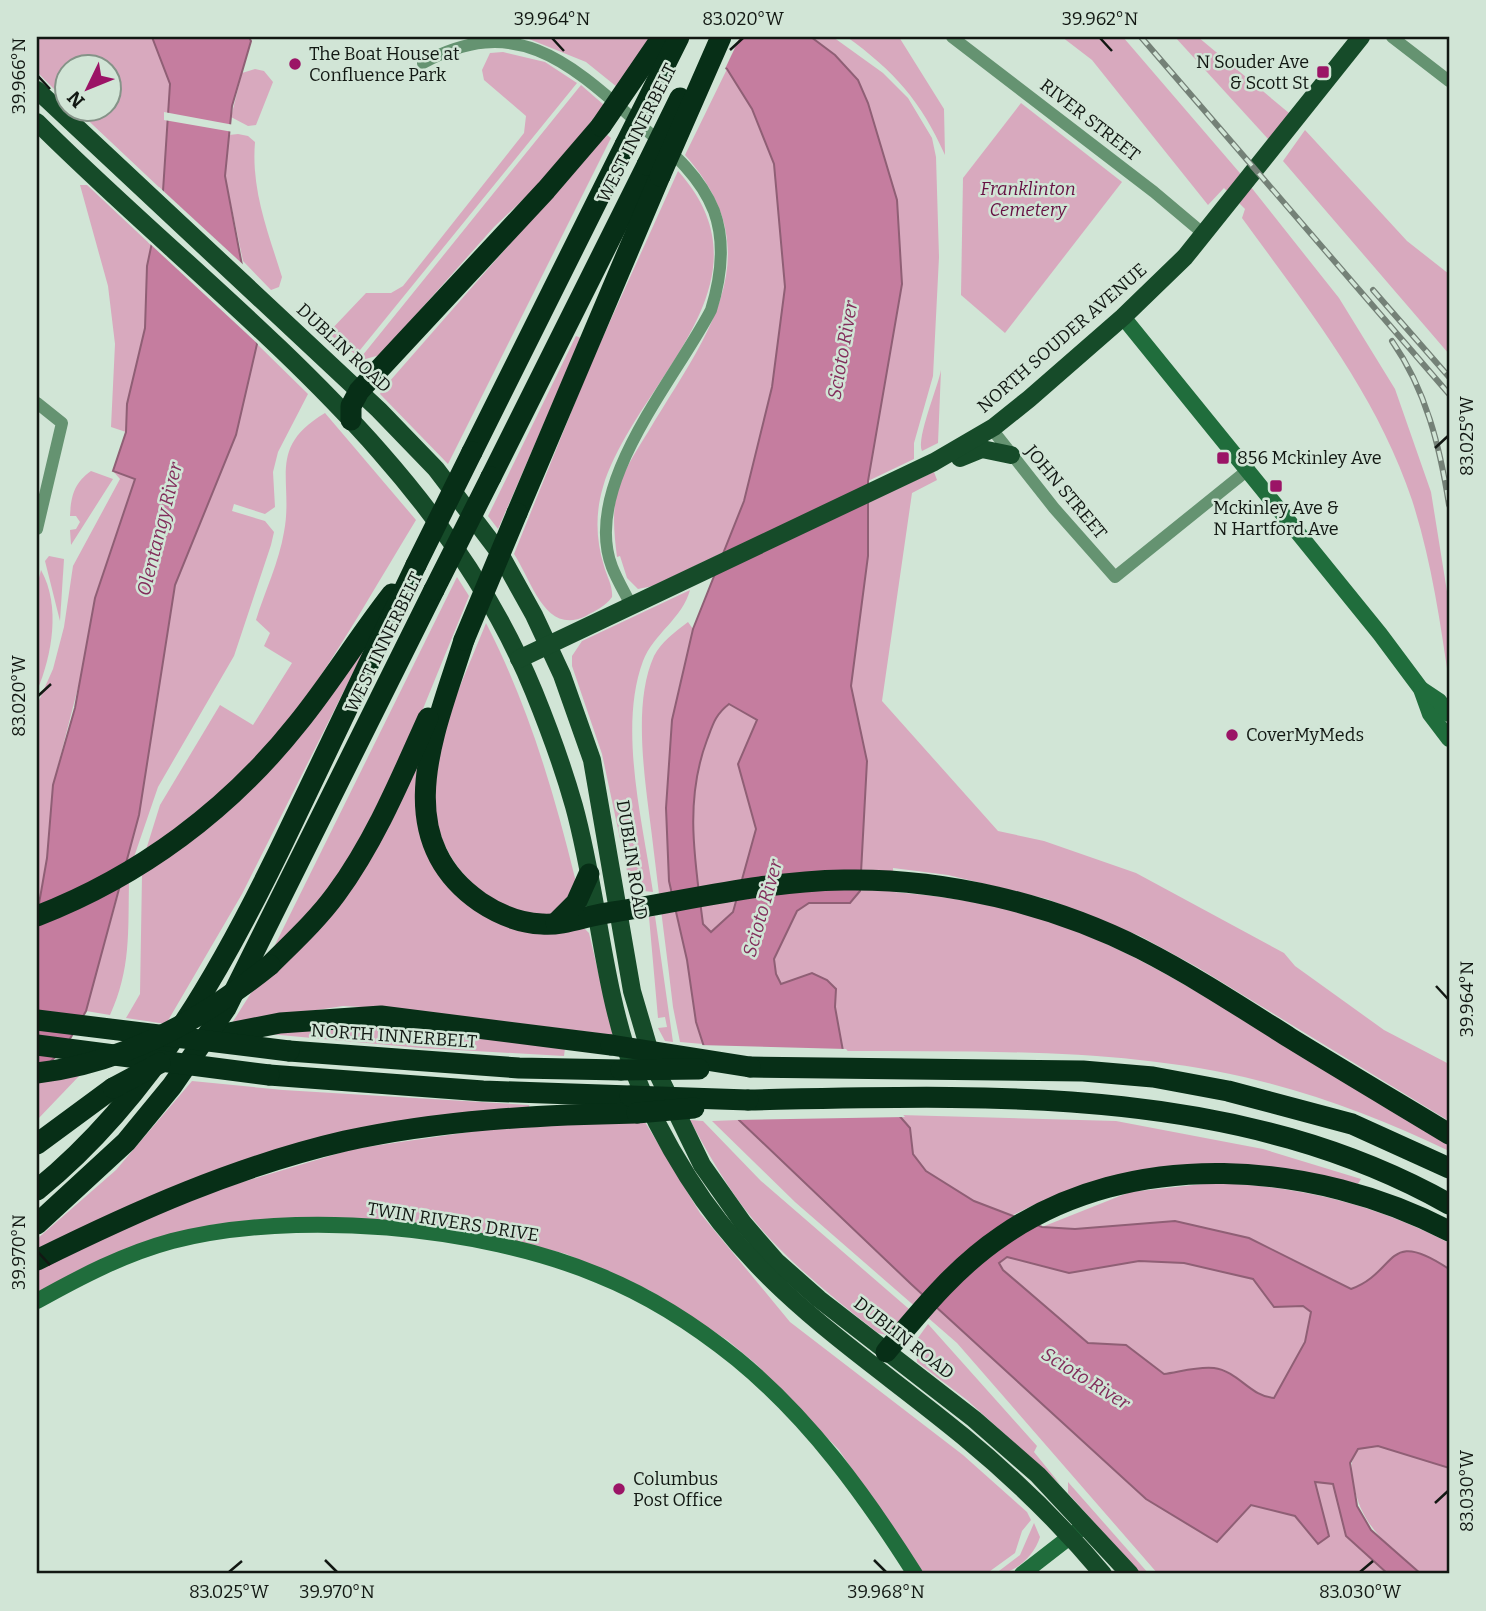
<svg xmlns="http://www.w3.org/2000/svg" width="1486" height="1611" viewBox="0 0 1486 1611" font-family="Bitter,serif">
<rect width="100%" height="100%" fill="#d1e5d6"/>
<g fill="#d8a9be">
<polygon points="37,37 152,37 170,84 163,191 76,109 108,108 108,66 66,66 66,101 37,72"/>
<polygon points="524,37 650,37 617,87 586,62"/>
<polygon points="811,37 833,37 883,73 908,98 932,138 936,157 939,257 933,376 914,443 914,459 868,481 902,284 897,200"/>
<path d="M847,37H899L944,109L945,155C921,101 894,71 847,37Z"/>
<path d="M1062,37H1123L1239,172L1339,298L1395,389L1431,492L1449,604V682C1440,620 1431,559 1412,500C1377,394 1306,306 1242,218L1245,209L1224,188L1208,205L1092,60Z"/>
<polygon points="1175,37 1198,37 1289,113 1269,140"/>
<polygon points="503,52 545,62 577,83 356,355 328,333 366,293 391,293 403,286 524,133 526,116 484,80 482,70 490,53"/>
<polygon points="255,69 264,71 273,82 256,125 248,126 231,117 242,73"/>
<path d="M727,69L752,109L774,164L785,287L772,387L744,501L724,552L653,586L638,589L627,578L620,556L617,557C614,532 611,507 620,483C627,465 638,448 648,432C704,338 775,256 685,155Z"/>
<polygon points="581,85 604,105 550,174 494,227 380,355 358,361"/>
<polygon points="1021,103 1122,182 1005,333 961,295 963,178"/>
<polygon points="1305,130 1407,241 1449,274 1449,354 1283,161"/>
<path d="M238,134L248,136L255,142C251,190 268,232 282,277L279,287L271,290L243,261L225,176L229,135Z"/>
<polygon points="606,134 611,138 448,464 380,394 382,390"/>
<path d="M678,171C780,284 635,382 603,487C595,514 596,540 604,566C607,577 613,586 612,597C605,607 596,610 586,616C545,636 532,581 514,554L589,368Z"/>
<path d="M80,185H87L151,245C145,273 150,302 145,331C138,365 127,397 126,432L111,427L115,344L108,286Z"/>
<polygon points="576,336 581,338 498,529 488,516"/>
<polygon points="257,344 308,394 278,452 273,472 275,507 265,514 234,504 232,511 265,521 274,532 271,545 234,656 158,787 133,860 126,863 139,815 175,585 236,435"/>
<path d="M941,370L938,443L922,451C916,438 938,387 941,370Z"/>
<path d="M325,413L416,520C359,613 309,709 231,788C206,812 173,832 145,853L160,805L220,705L253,725L292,663L264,646L270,633L256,620C265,591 279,562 284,532C294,480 266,448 325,413Z"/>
<path d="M91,471L113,479L71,545L70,530L76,529L80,522L76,516H70C71,496 74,483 91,471Z"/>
<polygon points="113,471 135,478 121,520 53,785 47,858 37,915 37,705 53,669 64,627 73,566 120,479"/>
<path d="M934,472L937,480L912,493L882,701L998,831L1044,841L1136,873L1284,953L1295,966L1384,1030L1449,1064V1121L1197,967L1140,936L1047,899L948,875L893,868L894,892C943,896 993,904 1040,918C1116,942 1184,984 1253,1025C1318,1064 1384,1103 1449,1142V1151C1388,1122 1326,1097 1260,1081C1126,1047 981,1052 843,1051L835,1007L812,973L781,984L776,974L774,959L797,911L809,903H850L860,891L867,761L851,686L868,556V502Z"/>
<polygon points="49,556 64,559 60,621 45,561"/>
<path d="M41,570C61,606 52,655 37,691V586Z"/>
<polygon points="457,577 469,596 407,748 337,882 273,949"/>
<path d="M690,590C682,619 654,633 643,661C618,728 643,823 653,892L644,891L628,876L602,754L572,666V656L582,641Z"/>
<path d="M688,622L693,629L673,720L687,960L703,1044L680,1042L673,1007C667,955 660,904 654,853C648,796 630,709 654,656C661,642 675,632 688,622Z"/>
<path d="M486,623C528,705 553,789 575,878V891L560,913C552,914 541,917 534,916C515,914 490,899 477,887C393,814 453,707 486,623Z"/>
<polygon points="368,643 242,894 166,1024 126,1018 140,994 142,875"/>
<path d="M729,704L757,720L738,764L756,829L733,912L711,932L703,924C695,861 684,801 707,740C713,724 715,714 729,704Z"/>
<polygon points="416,764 419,766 416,799 468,901 584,928 589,933 613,1035 401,1009 343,1006 232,1023 251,993 290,959"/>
<path d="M129,882C128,932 131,969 110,1015L86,1011L120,888Z"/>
<polygon points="655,916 673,1042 665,1041 658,1028 667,1027 665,1017 658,1018 649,917"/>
<polygon points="362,1022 565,1048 564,1056 421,1048 258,1033"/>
<polygon points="81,1074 37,1120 37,1083"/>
<polygon points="192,1081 283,1090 529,1105 530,1109 372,1130 37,1252 37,1239 116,1170"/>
<path d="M900,1115L1116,1121L1263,1149L1361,1179L1358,1184C1228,1154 1131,1154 1009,1217C983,1205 927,1182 913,1155C905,1138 918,1136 900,1115Z"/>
<path d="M690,1120L703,1121L761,1181L909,1309L893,1331L886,1335L878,1333C830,1295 781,1257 744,1208C723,1180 706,1150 690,1120Z"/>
<polygon points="739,1120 911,1284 1146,1499 1217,1542 1251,1505 1295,1516 1329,1536 1315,1482 1333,1484 1346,1536 1388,1574 1158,1574 957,1343 795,1202 712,1121"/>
<polygon points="645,1122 700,1213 790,1322 963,1455 1027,1512 1031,1520 1022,1531 1015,1553 986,1574 923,1574 839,1450 756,1364 727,1340 649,1290 566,1254 531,1245 385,1222 308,1217 253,1220 211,1225 37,1293 37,1271 124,1227 203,1194 353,1149 531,1123"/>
<path d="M1212,1183C1296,1185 1375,1204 1449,1243V1269C1385,1226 1398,1272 1351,1289L1312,1271L1075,1229L1042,1227L1130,1192Z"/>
<path d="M1007,1257L1069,1273L1139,1261L1184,1263L1253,1279L1274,1307L1304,1306L1311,1312L1305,1342L1274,1398C1251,1397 1238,1371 1214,1368C1199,1366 1179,1372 1164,1374L1126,1345L1088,1343L1003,1270L999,1263Z"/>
<polygon points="928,1324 1037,1446 1034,1452 1060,1484 967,1400 917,1362 915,1342"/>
<path d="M1378,1446L1449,1468V1574H1421C1390,1547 1361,1527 1354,1485C1351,1470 1349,1463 1358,1449Z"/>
<polygon points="1068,1482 1149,1574 1140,1574 1068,1493"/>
<path d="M1034,1523L1040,1537C1034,1556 1015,1574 995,1574L1020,1555Z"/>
</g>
<g fill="#c57d9f" stroke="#8f5f75" stroke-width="2" fill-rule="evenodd">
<polygon points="152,37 249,37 251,41 232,106 225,176 257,344 236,435 175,585 139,815 86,1011 64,1049 37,1074 37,915 47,858 53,785 75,708 95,598 135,479 113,471 126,432 127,404 145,328 147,266 163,191 170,84"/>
<path d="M677,37H811L835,55L858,80L868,103L897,200L902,284L868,481V556L851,686L867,761L860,891L850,903H809L797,911L774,959L776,974L781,984L812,973L827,980L836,989L835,1007L843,1051L910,1128L913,1154L926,1171L974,1201L1042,1227L1075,1229L1175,1221L1249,1238L1351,1289C1398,1272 1385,1226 1449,1269V1468L1378,1446L1358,1449L1350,1463L1357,1506L1371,1530L1421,1574H1388L1346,1536L1333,1484L1315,1482L1329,1536L1318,1544L1295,1516L1251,1505L1217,1542L1146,1499L911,1284L739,1120L715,1081L696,1022L687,960L669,881L666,808L672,720L693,629L744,501L772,387L785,287L774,164L752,109L727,69ZM729,704L757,720L738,764L756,829L733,912L711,932L703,924C695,861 684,801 707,740C713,724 715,715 729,704ZM1007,1257L1069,1273L1139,1261L1184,1263L1253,1279L1274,1307L1303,1306L1311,1312L1305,1342L1274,1398C1251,1397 1238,1371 1214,1368C1199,1366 1179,1372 1164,1374L1126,1345L1088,1343L1003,1270L999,1263Z"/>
</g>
<g fill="#d1e5d6">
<polygon points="674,37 740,37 724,71"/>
<polygon points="164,112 234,125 233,132 164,120"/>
<polygon points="159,187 248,269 260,346 148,242"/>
<polygon points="699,1045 846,1049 905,1117 735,1120 712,1082"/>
</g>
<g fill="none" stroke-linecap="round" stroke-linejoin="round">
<g stroke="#659371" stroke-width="12">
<polyline points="952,37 1154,192 1205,235"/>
<polyline points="1392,37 1449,81"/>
<path d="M423,63C516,12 570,63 638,123C668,149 699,173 714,211C726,244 721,278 711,310C675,380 581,486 612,567C617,580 625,593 631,605"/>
<polyline points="37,403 62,423 37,529"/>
<polyline points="991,428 1054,508 1115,577 1249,469"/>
</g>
<g stroke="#206d3c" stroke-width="16">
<polyline points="1123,317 1380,634 1421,689 1430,714 1449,739"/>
<polyline points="1421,689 1439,701 1449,714"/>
<path d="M37,1301C80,1277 124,1254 172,1241C296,1209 480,1226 598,1275C648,1295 695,1325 737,1359C810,1419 865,1495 915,1574"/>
<polyline points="1022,1574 1080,1529"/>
</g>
<g stroke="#164b29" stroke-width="18">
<polyline points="37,90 379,410 436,469 499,552 534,615 562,675 592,760 632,991 654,1066 702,1165 743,1223 776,1261 819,1299 974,1419 1038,1475 1130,1574"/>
<path d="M37,122C215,300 436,451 534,692C549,729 563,767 574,806C598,893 602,985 633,1069C647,1106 667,1144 688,1177C761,1293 862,1353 964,1437C1015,1479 1061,1524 1103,1574"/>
<polyline points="960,458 982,449 1011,455"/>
<polyline points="519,659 934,462 994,427 1029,399 1123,317 1185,257 1361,37"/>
</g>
<g stroke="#072f17" stroke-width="21">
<polyline points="351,420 351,406 359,391 546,190 601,126"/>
<polyline points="472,452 625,145"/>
<polyline points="491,477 647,165"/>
<polyline points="517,513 660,176"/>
<path d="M464,640C437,727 385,836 480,902C498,914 520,923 542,924C563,926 586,916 607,913C686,901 764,881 844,880C944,878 1052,904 1141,949C1192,975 1241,1007 1290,1038C1342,1070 1396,1102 1449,1134"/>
<path d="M37,916C140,876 229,810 298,723C332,681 359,636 392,594"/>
<polyline points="556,923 576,903 589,874"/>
<path d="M270,965C293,942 317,920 336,894C375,841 401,778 428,718"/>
<polyline points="229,1033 280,1023 381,1016 611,1045"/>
<polyline points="289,1051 519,1068 621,1070"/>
<polyline points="750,1067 1083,1071 1153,1077 1228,1091 1352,1124 1449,1168"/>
<polyline points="269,1075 483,1091 630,1096"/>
<path d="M748,1100C986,1095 1235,1084 1449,1204"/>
<polyline points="37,1144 113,1088"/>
<path d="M37,1190C155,1094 228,959 292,824C333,737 375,651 416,565"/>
<polyline points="37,1224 126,1142 172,1086 226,1008 434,590"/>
<path d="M37,1260C136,1211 237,1166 345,1141C441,1120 538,1115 637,1113"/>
<path d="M886,1352C922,1309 956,1267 1002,1236C1132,1146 1314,1161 1449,1231"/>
</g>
<g stroke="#748177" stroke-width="6">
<g id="rail">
<polyline points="1141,37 1449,394"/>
<polyline points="1373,290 1449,377"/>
<path d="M1392,341C1426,390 1440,447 1449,505"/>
</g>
</g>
<use href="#rail" stroke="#d1e5d6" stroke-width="3.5" stroke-dasharray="10" stroke-linecap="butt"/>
<g stroke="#072f17" stroke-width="21">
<polyline points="601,126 662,37"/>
<polyline points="625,145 679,37"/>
<polyline points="647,165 680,98"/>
<polyline points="660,176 721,37"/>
<polyline points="416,565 472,452"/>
<polyline points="434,590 491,477"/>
<polyline points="464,640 517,513"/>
<polyline points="37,1020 289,1051"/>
<polyline points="37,1045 269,1075"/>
<polyline points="611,1045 750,1067"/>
<polyline points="621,1070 699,1069"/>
<path d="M37,1073C125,1063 202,1020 270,965"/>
<polyline points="113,1088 160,1063"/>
<polyline points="630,1096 748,1100"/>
<polyline points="637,1113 694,1108"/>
</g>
</g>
<path fill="none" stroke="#121813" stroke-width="2.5" d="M552,38L564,51M1100,38L1112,51M730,50L743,38M38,76L50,89M1435,448L1448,436M38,696L51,684M1436,986L1448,999M38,1252L50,1265M1435,1503L1448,1491M325,1560L337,1572M874,1560L886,1572M229,1572L242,1561M1360,1572L1373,1561"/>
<g fill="#9b1466" stroke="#d1e5d6" stroke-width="2.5">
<circle cx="295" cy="64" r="7"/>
<rect x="1316" y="65" width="14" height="14" rx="3.5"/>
<rect x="1216" y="451" width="14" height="14" rx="3.5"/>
<rect x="1269" y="479" width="14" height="14" rx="3.5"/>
<circle cx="1232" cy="735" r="7"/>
<circle cx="619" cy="1489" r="7"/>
</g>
<g text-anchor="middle" stroke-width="5" stroke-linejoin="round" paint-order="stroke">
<g font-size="18" fill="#121813" stroke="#d1e5d6" text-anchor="start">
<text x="309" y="60">The Boat House at<tspan x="309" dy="21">Confluence Park</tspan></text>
<text x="1309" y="68" text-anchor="end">N Souder Ave<tspan x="1309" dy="21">&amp; Scott St</tspan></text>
<text x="1237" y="464">856 Mckinley Ave</text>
<text x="1276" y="514" text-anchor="middle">Mckinley Ave &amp;<tspan x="1276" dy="21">N Hartford Ave</tspan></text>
<text x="1246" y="741">CoverMyMeds</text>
<text x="633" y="1485">Columbus<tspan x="633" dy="21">Post Office</tspan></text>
</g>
<g font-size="18" fill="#121813" stroke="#d1e5d6">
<text transform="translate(1090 120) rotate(38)" y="6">RIVER STREET</text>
<text transform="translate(637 133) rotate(-63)" y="6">WEST INNERBELT</text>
<text transform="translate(1062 338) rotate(-41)" y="6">NORTH SOUDER AVENUE</text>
<text transform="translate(344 348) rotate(43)" y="6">DUBLIN ROAD</text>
<text transform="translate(1066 492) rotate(50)" y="6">JOHN STREET</text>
<text transform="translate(384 642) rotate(-64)" y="6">WEST INNERBELT</text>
<text transform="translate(632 860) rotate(81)" y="6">DUBLIN ROAD</text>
<text transform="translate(394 1036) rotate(4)" y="6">NORTH INNERBELT</text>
<text transform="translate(453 1222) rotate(9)" y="6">TWIN RIVERS DRIVE</text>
<text transform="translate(904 1338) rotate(38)" y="6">DUBLIN ROAD</text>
</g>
<g font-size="18" font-style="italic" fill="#661042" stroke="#d1e5d6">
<text x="1028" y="195">Franklinton<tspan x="1028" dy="21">Cemetery</tspan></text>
</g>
<g font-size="19" font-style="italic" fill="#822d5b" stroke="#d1e5d6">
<text transform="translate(842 350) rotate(-80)" y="7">Scioto River</text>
<text transform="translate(159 529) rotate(-76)" y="7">Olentangy River</text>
<text transform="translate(762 908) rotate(-74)" y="7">Scioto River</text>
<text transform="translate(1086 1378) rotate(32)" y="7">Scioto River</text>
</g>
</g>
<rect width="1486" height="1611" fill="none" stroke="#d1e5d6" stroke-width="77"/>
<g transform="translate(88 88) rotate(227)"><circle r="33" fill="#d1e5d6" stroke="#859388" stroke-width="2"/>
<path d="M0-5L12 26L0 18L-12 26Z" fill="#9b1466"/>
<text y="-10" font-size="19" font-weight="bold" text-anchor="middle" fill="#121813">N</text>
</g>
<rect x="38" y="38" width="1410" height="1534" fill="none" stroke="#121813" stroke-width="2.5"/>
<g font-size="18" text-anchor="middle" fill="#121813">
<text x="552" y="25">39.964°N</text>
<text x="743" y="25">83.020°W</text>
<text x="1100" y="25">39.962°N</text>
<text transform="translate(19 76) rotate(-90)" y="6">39.966°N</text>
<text transform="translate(1467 436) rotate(-90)" y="6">83.025°W</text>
<text transform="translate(19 696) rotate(-90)" y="6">83.020°W</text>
<text transform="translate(1467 999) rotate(-90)" y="6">39.964°N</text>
<text transform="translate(19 1252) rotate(-90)" y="6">39.970°N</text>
<text transform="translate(1467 1491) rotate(-90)" y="6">83.030°W</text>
<text x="229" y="1598">83.025°W</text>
<text x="337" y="1598">39.970°N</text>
<text x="886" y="1598">39.968°N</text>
<text x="1360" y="1598">83.030°W</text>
</g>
</svg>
